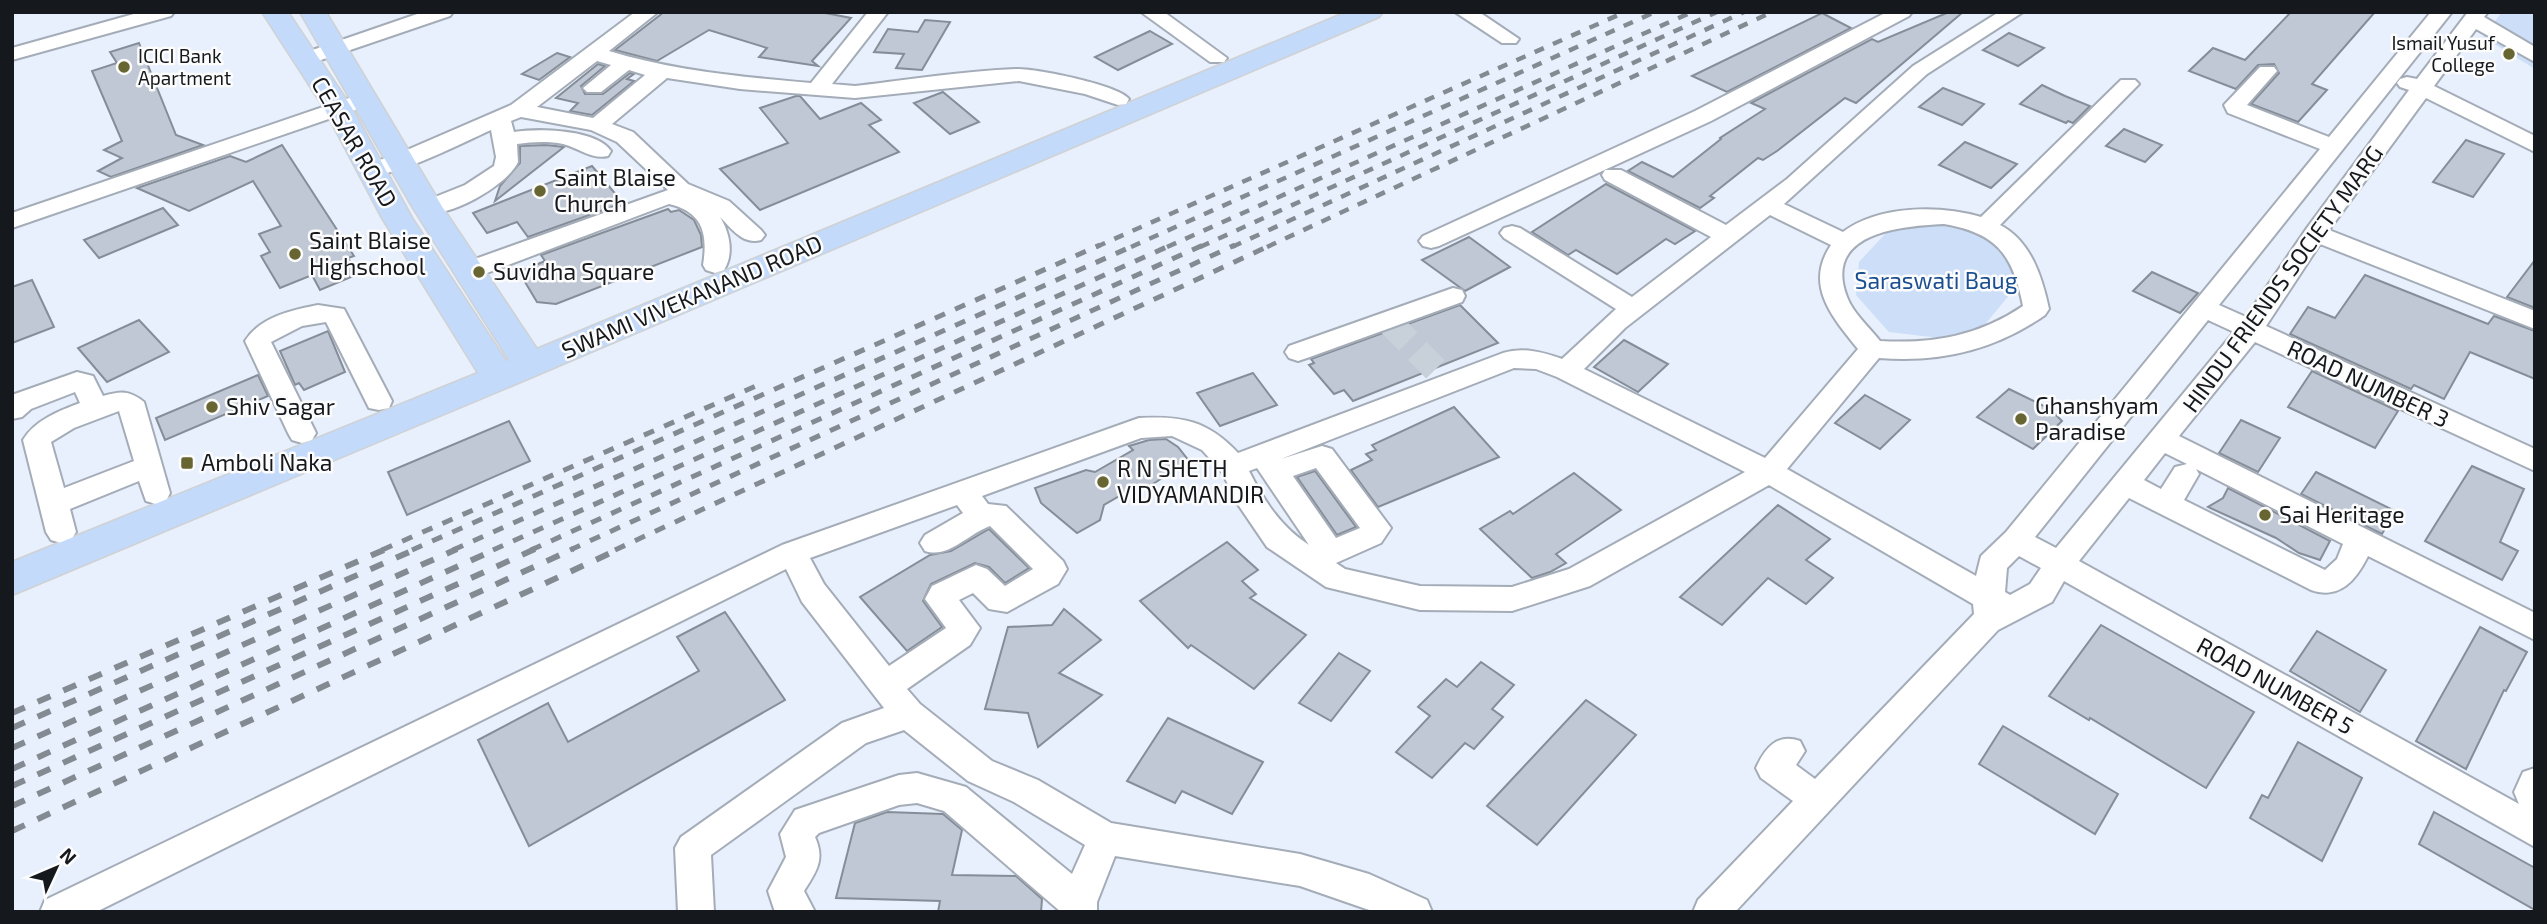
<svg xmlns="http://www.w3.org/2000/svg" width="2547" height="924" viewBox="0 0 2547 924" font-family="'Exo 2',sans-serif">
<rect width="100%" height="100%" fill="#e7f0fc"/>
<g fill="#ccdef8">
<polygon points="2502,12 2535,12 2535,69 2483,37"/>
<path d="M1940,224C1984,235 2009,238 2015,288L1982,328L1948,339L1889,332L1856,295L1859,262L1887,232Z"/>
</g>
<g fill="#bfc8d4" stroke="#858d98" stroke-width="2">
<polygon points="664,12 820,12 851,18 812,61 818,66 759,57 767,48 709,30 657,61 615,50"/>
<polygon points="1949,12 1963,12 1856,103 1845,98 1777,151 1763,160 1758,158 1710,196 1714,198 1700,208 1628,171 1642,162 1673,177 1721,139 1720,138 1765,109 1751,103 1872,39 1878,42"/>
<polygon points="2291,12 2375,12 2312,84 2327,90 2298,122 2251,104 2279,73 2274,64 2258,65 2236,89 2189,71 2213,48 2245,60"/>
<polygon points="1822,13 1851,28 1727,92 1692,76"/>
<polygon points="925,20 950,22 922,70 896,68 904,54 874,52 888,29 918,32"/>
<polygon points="1150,31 1172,44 1118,70 1095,57"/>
<polygon points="2009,33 2044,48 2018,66 1983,50"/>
<polygon points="139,43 176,135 203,145 111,177 98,171 122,158 104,150 122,141 92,71 117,63 110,52"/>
<polygon points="557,53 570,57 539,80 522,74"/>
<polygon points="598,64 605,66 581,86 585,94 603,94 630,73 634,74 627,79 634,81 592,115 570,111 578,103 556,98"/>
<polygon points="2042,85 2065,96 2090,106 2073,123 2068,121 2066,123 2020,104"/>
<polygon points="1943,88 1984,104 1962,125 1919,107"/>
<polygon points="943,92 979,122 950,134 914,103"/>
<polygon points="796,96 800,96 820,119 861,103 881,120 869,125 899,152 760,210 720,169 788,143 760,108"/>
<polygon points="2124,129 2162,145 2145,162 2106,146"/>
<polygon points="2466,140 2504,154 2473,197 2433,182"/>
<polygon points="1965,142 2017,164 1991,188 1939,165"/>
<polygon points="282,145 354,256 348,258 358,274 320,290 312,275 280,288 261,256 270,252 259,234 281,226 253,181 189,211 137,188 230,156 246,162"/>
<polygon points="546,145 564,147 495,201 500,186 520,163 520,146"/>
<polygon points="592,166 623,203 528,237 517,222 487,233 473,213"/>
<polygon points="1606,184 1695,231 1675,244 1666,239 1617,274 1576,250 1568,255 1532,232"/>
<polygon points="163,208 178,225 99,258 84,240"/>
<polygon points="668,209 671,212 679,210 694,220 701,235 702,247 556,304 537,302 519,272 545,261 541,255"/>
<polygon points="1469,237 1510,267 1465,291 1422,260"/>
<polygon points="2535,260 2535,308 2507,297"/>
<polygon points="2152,272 2198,293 2180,313 2133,291"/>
<polygon points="2365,275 2488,324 2494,316 2535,331 2535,379 2470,352 2444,399 2414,385 2411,389 2290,334 2308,307 2335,318"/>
<polygon points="32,280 54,327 12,343 12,287"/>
<polygon points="1460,305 1498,343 1353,401 1344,390 1334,394 1309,365 1314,363 1311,359"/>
<polygon points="139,320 169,352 107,382 78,348"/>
<polygon points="328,331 345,372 304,390 299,383 295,385 280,351"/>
<polygon points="1624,340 1668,364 1638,392 1594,367"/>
<polygon points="2312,371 2398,411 2375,448 2288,407"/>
<polygon points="1253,373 1277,405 1220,426 1197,393"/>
<polygon points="258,375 268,396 165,440 156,418"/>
<polygon points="2009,389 2050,409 2062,421 2033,449 1977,417"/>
<polygon points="1865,395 1910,420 1880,449 1835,423"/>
<polygon points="1454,407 1499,457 1378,507 1351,470 1372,460 1366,454 1376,450 1372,445"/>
<polygon points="2241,420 2280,438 2258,472 2219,453"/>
<polygon points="509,421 530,461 407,515 388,472"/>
<polygon points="1166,439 1178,447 1189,461 1145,489 1135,487 1104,505 1100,520 1077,533 1041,503 1035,488 1086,470 1095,472 1133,450 1129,446 1149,440"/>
<polygon points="2472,466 2524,489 2500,542 2518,551 2502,580 2425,541"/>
<polygon points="1315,471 1356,527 1337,535 1297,477"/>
<polygon points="2316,472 2395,511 2382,534 2301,494"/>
<polygon points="1574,473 1621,510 1556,554 1566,563 1550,572 1532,578 1480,529 1510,511 1513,514"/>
<polygon points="2228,488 2330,541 2320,560 2299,553 2276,538 2208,507 2223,498"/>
<polygon points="1778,505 1830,539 1806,560 1833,578 1806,604 1768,578 1722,625 1680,597"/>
<polygon points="989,529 1029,568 1005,583 989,567 975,563 931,584 923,601 942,627 907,651 860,597 930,555 951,551"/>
<polygon points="1227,542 1258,570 1242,581 1256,594 1250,598 1306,635 1254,689 1191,645 1188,648 1140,601"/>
<polygon points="1064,609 1101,640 1059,673 1102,695 1038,747 1028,713 985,709 1008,627 1052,625"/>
<polygon points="725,612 785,700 529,846 478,740 548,703 568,742 699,671 677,637"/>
<polygon points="2101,625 2254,712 2206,788 2090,718 2089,720 2049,696"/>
<polygon points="2480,627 2527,652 2506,691 2504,690 2466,769 2416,741"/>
<polygon points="2317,631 2386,670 2360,712 2290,671"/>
<polygon points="1339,653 1370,671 1331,721 1299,703"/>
<polygon points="1481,662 1514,685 1492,709 1503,717 1474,749 1465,743 1432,778 1396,752 1430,716 1418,707 1446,679 1457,687"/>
<polygon points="1586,700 1636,735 1537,845 1487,806"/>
<polygon points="1168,718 1263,762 1232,814 1182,791 1175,803 1127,781"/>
<polygon points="2003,726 2118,794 2095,834 1979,764"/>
<polygon points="2298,742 2362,778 2322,861 2250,818 2262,795 2268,798"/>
<polygon points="887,812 943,814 962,830 952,875 1016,876 1042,899 1041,912 938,912 940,901 836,898 855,823"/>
<polygon points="2434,812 2535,868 2535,910 2419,844"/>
</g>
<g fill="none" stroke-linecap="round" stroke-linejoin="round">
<polyline stroke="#c8d0da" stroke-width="26" stroke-dasharray="26 13" stroke-linecap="butt" points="1390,323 1436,370"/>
<g stroke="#a4acb8" stroke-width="4">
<g id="minor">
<polygon points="141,12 174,12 171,16 12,60 12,48"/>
<polygon points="423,12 453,12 450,16 312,63 298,63 295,59 298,55"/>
<path d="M635,12H658L609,51C675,71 743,77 811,83L868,12H888L832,84L855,86C908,80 962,71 1016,69C1034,68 1119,85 1129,99L1126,104L1118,105L1085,94L1019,81L855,98L740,89L667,78L612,124L633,132L688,184L729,201L761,230L765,235L761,240C743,245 732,229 720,217C730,233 734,254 724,270L715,273L706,270L703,265C708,234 703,212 669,204L479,276L470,278L461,276L458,270L461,264L668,190L617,142L591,130L521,117L511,121L514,132C538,128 596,129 611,151L608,156C592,160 579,148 563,144C548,141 532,142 517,144L518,162C507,186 446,220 420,213L416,208L420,203L465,185L494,166L496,157L491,130C464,142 389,181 363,175L360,170L363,165L393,156L511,105ZM597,61L611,65L583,88L587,92H601L629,70L645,75L593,118L537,107Z"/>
<polygon points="1141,12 1164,12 1227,58 1224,62 1210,62"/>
<polygon points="1455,12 1479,12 1519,39 1516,43 1502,43"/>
<polygon points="1887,12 1912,12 1909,16 1711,121 1439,246 1431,248 1423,246 1419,241 1423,236 1695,111"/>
<path d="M1999,12H2023L1927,74L1784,204L1843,232C1879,205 1940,205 1981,217L2121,80H2135L2139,84L2000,225C2031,241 2042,277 2049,309L2045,315C1995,350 1940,363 1879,358L1787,469L1976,576L1981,556L2006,532L2320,149L2228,113L2224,105L2260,67H2274L2277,71L2247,105L2329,137L2431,12H2452L2219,305L2246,317L2307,228L2409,90L2400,87L2397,83L2400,79L2407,77L2417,79L2468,12H2488L2484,17L2535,47V62L2476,29L2434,86L2535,136V152L2426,98L2329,230L2535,311V329L2320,244L2266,326L2535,449V471L2255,342L2179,436L2535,613V640L2368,556C2356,580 2340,600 2311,590L2129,498L2079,561L2519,804L2514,792L2523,772L2535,768V847L2064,581L2052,602L1998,630L1735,912H1693L1698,900L1793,801L1761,778L1756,768C1765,748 1777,733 1800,741L1805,751L1796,765L1815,779L1974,614L1973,604L1769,485L1590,586L1512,611L1420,610L1326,587L1267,547L1237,503L1222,472L1202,450L1172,436L1141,438L982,496L988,504L1006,506L1063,561L1067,569L1058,584L1007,612L989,609L973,593L959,600L980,628L970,645L907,689L920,704L992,761L1038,780L1111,823L1300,854L1369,874L1427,900L1432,912H1375L1300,886L1115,856L1097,902V912H1061L944,811L917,803L899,805L819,833L815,837C825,859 817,871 804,891L815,912H775L768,891L786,857L780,834L795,810L899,775L917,773L966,787L1072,874L1085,845L1014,802L968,781L904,730L866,743L711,855L714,912H678L675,848L681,837L842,723L884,708L802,602L786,569L96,912H40L45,900L782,545L1139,418C1182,416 1207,420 1238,453L1503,353C1523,347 1543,352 1562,359L1616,309L1504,238L1500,233L1504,228L1512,226L1520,228L1632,297L1711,237L1605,180L1602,175L1605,170H1621L1726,225L1787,179L1913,66ZM1770,215L1831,245C1804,285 1832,317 1858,349L1765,458L1584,369L1625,328ZM1944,224C1997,233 2013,255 2023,306C1979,336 1933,344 1880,341C1869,327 1853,313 1847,297C1822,232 1902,226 1944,224ZM2208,320L2234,332L2056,548L2035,537ZM1514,368L1536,369L1557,377L1745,472L1569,569L1512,587L1420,586L1345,569L1336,563L1381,543L1391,528L1332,449L1322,446L1281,459ZM2165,453L2187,464L2175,467L2161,489L2144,480ZM1257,468L1309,545C1281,527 1264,501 1249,471ZM1316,468L1360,528L1336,538L1293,476ZM2196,469L2343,544L2337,559L2325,570L2184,500L2199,474ZM957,505L963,513L925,535L920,543L925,551C948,559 968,534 990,526L1033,569L1005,586L987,569L976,565L932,586L925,599L946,628L889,666L824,584L810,558ZM2019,556L2041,568L2030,584L2010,595L2005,592L2007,568Z"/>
<polygon points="364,93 372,94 375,99 372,104 12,228 12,213"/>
<polygon points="1453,288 1462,290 1465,296 1462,302 1307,358 1298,361 1289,358 1285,352 1289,346"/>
<path d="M318,305L344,309L392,401L389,408L379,410L369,408L326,322L302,326L271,342L316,433L312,440L302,443L292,440L288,433L245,341C260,317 292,310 318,305Z"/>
<path d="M77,372L93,376L103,396C121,391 129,390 144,402L170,493L166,501L156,504L146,501L139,481L70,509L76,532L71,540L61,543L51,540L46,532L23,440C35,420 59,411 80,403L75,392L31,409L22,417L12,419V395ZM119,411L134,461L64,488L51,442L74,428Z"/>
</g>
</g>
<g stroke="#d0d1d2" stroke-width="3">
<polygon id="major" points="262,12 288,12 352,108 412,218 506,361 509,360 413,208 300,12 326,12 443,208 537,349 1347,12 1383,12 1379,17 511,386 12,595 12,562 478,373 382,218 324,108"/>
</g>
<use href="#minor" fill="#fff" fill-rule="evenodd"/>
<use href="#major" fill="#c3dafa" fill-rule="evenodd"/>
<g stroke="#848a92" stroke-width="4.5" stroke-dasharray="10 10" stroke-linecap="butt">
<polyline points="1096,247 1625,12"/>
<polyline points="1131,247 1655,12"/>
<polyline points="1167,247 1692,12"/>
<polyline points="1200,247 1717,12"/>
<polyline points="1232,247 1744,12"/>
<polyline points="1267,247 1772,12"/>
</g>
<g stroke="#848a92" stroke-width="5" stroke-dasharray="11 11" stroke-linecap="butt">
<polyline points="382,550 756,386"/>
<polyline points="412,550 1100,245"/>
<polyline points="453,550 1135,245"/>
<polyline points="493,550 1171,245"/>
<polyline points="531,550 1203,245"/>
<polyline points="570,550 1235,245"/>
<polyline points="615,550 1271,245"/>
</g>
<g stroke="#848a92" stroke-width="6" stroke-dasharray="14 14" stroke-linecap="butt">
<polyline points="12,713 386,549"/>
<polyline points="12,728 416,549"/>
<polyline points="12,748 457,549"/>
<polyline points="12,769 496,549"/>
<polyline points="12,786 535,549"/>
<polyline points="12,806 573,549"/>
<polyline points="12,831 619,549"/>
</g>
</g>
<g fill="#676531" stroke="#fcfcfc" stroke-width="2.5">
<circle cx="2509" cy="54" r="7"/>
<circle cx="124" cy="67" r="7"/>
<circle cx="540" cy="191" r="7"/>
<circle cx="295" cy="254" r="7"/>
<circle cx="479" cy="272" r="7"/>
<circle cx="212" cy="407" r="7"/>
<circle cx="2021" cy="419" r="7"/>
<rect x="180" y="456" width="14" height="14" rx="3.5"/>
<circle cx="1103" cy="482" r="7"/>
<circle cx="2265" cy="515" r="7"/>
</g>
<g text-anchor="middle" stroke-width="5" stroke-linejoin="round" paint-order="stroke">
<g font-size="19" fill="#15181c" stroke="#fcfcfc" text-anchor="end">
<text x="2495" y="50">Ismail Yusuf<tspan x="2495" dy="22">College</tspan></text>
<text x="138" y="63" text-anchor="start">ICICI Bank<tspan x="138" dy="22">Apartment</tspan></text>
</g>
<g font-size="23" fill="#15181c" stroke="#fcfcfc">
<text transform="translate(354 142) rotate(60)" y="8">CEASAR ROAD</text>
<text transform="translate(2283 279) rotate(-54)" y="8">HINDU FRIENDS SOCIETY MARG</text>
<text transform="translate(692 297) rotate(-23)" y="8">SWAMI VIVEKANAND ROAD</text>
<text transform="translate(2368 384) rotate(25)" y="8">ROAD NUMBER 3</text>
<text transform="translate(2275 686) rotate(29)" y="8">ROAD NUMBER 5</text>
</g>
<g font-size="23" fill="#15181c" stroke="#fcfcfc" text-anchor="start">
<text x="554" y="186">Saint Blaise<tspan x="554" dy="26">Church</tspan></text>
<text x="309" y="249">Saint Blaise<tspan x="309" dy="26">Highschool</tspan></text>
<text x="493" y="280">Suvidha Square</text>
<text x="2035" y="414">Ghanshyam<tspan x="2035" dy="26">Paradise</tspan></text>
<text x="226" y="415">Shiv Sagar</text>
<text x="201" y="471">Amboli Naka</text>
<text x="1117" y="477">R N SHETH<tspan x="1117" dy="26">VIDYAMANDIR</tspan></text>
<text x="2279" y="523">Sai Heritage</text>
</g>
<g font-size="23" fill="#1a4e90" stroke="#fcfcfc">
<text x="1936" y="289">Saraswati Baug</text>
</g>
</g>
<rect width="2547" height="924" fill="none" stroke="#15181c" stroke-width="28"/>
<g transform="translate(56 868) rotate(46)" stroke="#fcfcfc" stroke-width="5" paint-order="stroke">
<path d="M0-5L12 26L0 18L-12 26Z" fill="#15181c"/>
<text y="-10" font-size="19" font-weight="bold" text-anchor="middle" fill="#15181c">N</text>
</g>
</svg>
